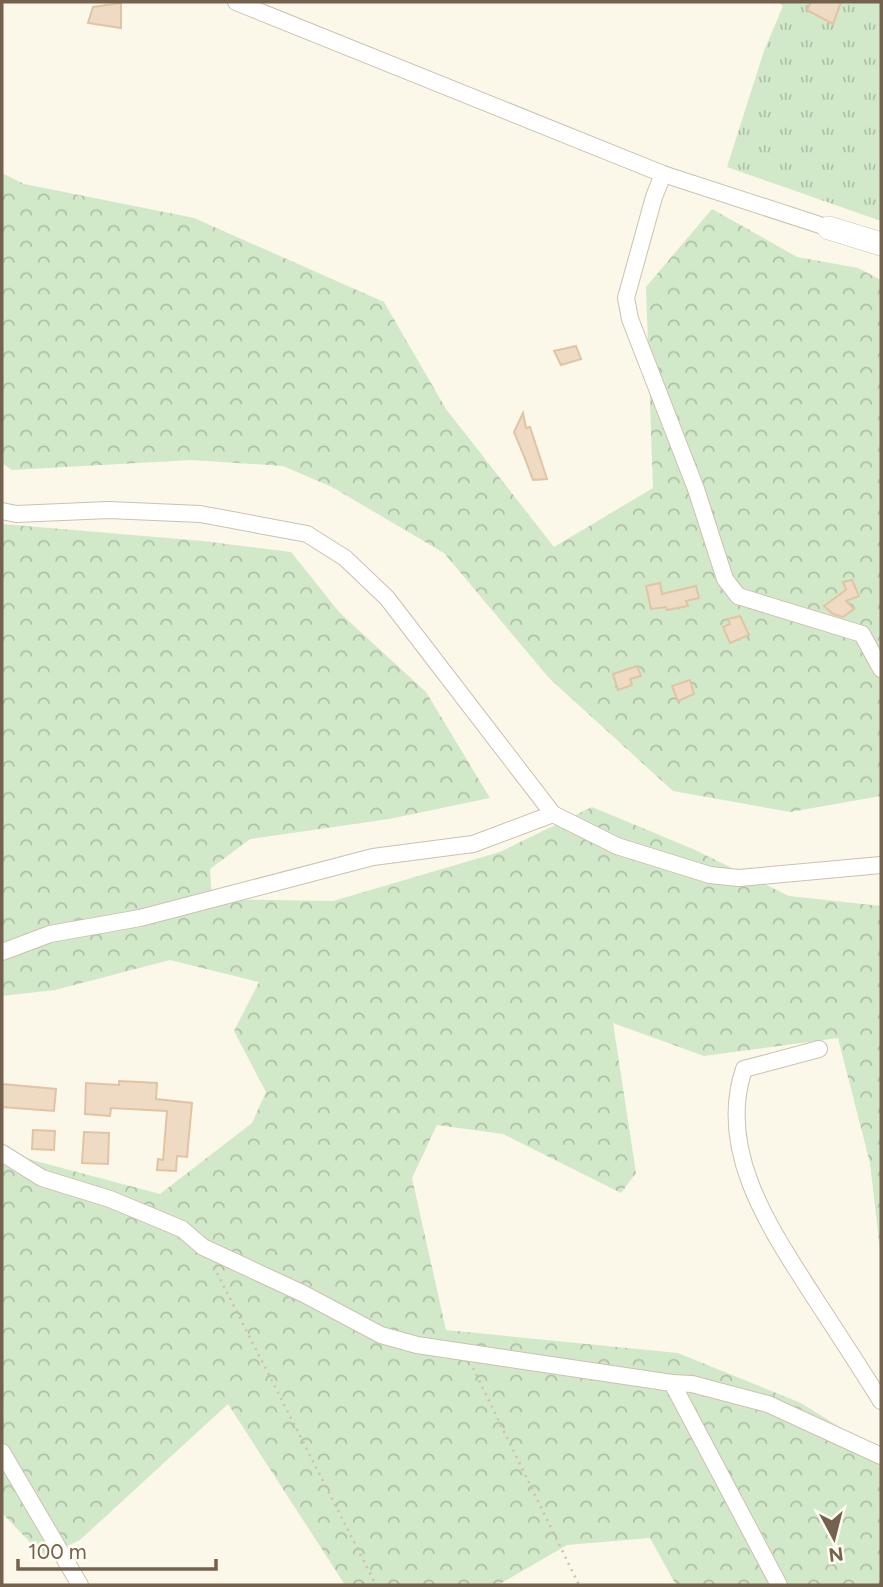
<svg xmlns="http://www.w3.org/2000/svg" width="883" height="1587" viewBox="0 0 883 1587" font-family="Figtree,sans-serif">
<defs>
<pattern id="grass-tufts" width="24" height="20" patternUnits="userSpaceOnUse" patternTransform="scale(1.75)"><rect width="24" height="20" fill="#d1e9c8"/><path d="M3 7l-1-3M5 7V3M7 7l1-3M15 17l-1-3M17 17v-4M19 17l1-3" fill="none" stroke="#aec0a5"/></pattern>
<pattern id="forest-crowns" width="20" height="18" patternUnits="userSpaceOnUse" patternTransform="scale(1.75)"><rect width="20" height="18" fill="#d1e9c8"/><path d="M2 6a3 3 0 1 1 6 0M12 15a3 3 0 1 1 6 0" fill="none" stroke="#aec0a5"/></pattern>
</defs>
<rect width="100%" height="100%" fill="#fbf7e9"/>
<polygon fill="url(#grass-tufts)" points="778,2 881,2 881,221 727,167 764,51 783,6"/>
<g fill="url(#forest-crowns)">
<polygon points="2,173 24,184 194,218 384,302 446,409 554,547 653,488 646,287 712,209 797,257 858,268 881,280 881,796 790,812 673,791 549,678 444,553 332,487 283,466 191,460 12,470 2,463"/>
<polygon points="2,524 203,541 291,552 340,613 426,692 490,798 389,819 250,839 210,869 212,899 333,901 500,852 592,807 693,849 789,896 881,906 881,1258 870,1163 838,1038 704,1056 613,1023 636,1173 621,1193 503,1134 437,1125 412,1178 446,1330 678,1353 801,1403 881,1453 881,1585 676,1585 650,1538 567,1545 498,1585 345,1585 228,1404 80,1540 44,1557 2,1513 2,1416 4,1414 2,1406 2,1152 160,1194 252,1123 266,1092 234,1031 259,982 170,960 55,990 2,996"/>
</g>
<g fill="#efdbc3" stroke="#e1c4a4" stroke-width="2">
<polygon points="811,2 841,2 833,24 807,10"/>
<polygon points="121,3 121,28 88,23 93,7"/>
<polygon points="576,346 581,359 561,365 554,351"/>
<polygon points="523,413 526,428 530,427 547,479 533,480 524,456 514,432"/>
<polygon points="852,580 859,596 846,601 854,609 843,617 833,614 824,606 846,590 843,582"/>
<polygon points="660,583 662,594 696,586 699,598 686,601 688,606 667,610 666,607 651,609 646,586"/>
<polygon points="740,616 749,635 730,643 723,627 730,624 728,619"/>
<polygon points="637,666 641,676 630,679 632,685 618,690 613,674"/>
<polygon points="690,680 694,694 678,701 672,686"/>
<polygon points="119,1081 157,1083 156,1099 192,1103 187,1157 177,1156 176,1171 157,1170 158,1159 163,1160 167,1111 111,1108 110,1116 85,1114 86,1083 119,1085"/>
<polygon points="2,1084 56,1089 54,1111 2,1107"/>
<polygon points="33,1130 55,1131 54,1150 32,1149"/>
<polygon points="84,1132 109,1133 108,1164 82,1163"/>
</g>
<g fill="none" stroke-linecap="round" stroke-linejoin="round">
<g stroke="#cdc1b0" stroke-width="18">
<g id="street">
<polyline points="236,2 663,174 829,228"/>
<polyline points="663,174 654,197 626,298 630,319 696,489 725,579 738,596 862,634 881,669"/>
<polyline points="2,511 16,514 109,510 200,514 307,534 345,558 387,598 553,814 617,846 710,875 739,878 881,865"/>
<polyline points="2,952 50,934 140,918 373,857 473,844 553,814"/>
<path d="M819,1049L744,1069C716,1152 772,1231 814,1297C837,1332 859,1366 881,1401"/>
<polyline points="2,1153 42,1178 110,1199 182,1229 203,1247 304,1294 381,1335 417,1345 672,1383 779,1585"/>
<polyline points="672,1383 692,1384 768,1404 881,1456"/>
<polyline points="2,1452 80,1585"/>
</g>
</g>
<g stroke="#d0c2ad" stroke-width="24">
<polyline id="secondary" points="829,228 881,244"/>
</g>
<g stroke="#d4bfa5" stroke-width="2.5" stroke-dasharray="2 5" stroke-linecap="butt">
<polyline points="214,1267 376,1585"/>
<polyline points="473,1368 579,1585"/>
</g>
<use href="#street" stroke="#fff" stroke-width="16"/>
<use href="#secondary" stroke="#fff" stroke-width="23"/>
</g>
<rect width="883" height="1587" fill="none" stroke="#75624e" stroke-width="7"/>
<g transform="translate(834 1538) rotate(173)" stroke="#fefbf0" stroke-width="5" paint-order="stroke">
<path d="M0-5L12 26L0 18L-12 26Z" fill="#75624e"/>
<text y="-10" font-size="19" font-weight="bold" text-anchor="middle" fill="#75624e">N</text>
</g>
<path d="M18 1559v10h198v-10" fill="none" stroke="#75624e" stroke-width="3.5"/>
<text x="28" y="1559" font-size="21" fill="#75624e" stroke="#fefbf0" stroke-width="5" paint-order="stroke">100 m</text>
</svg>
